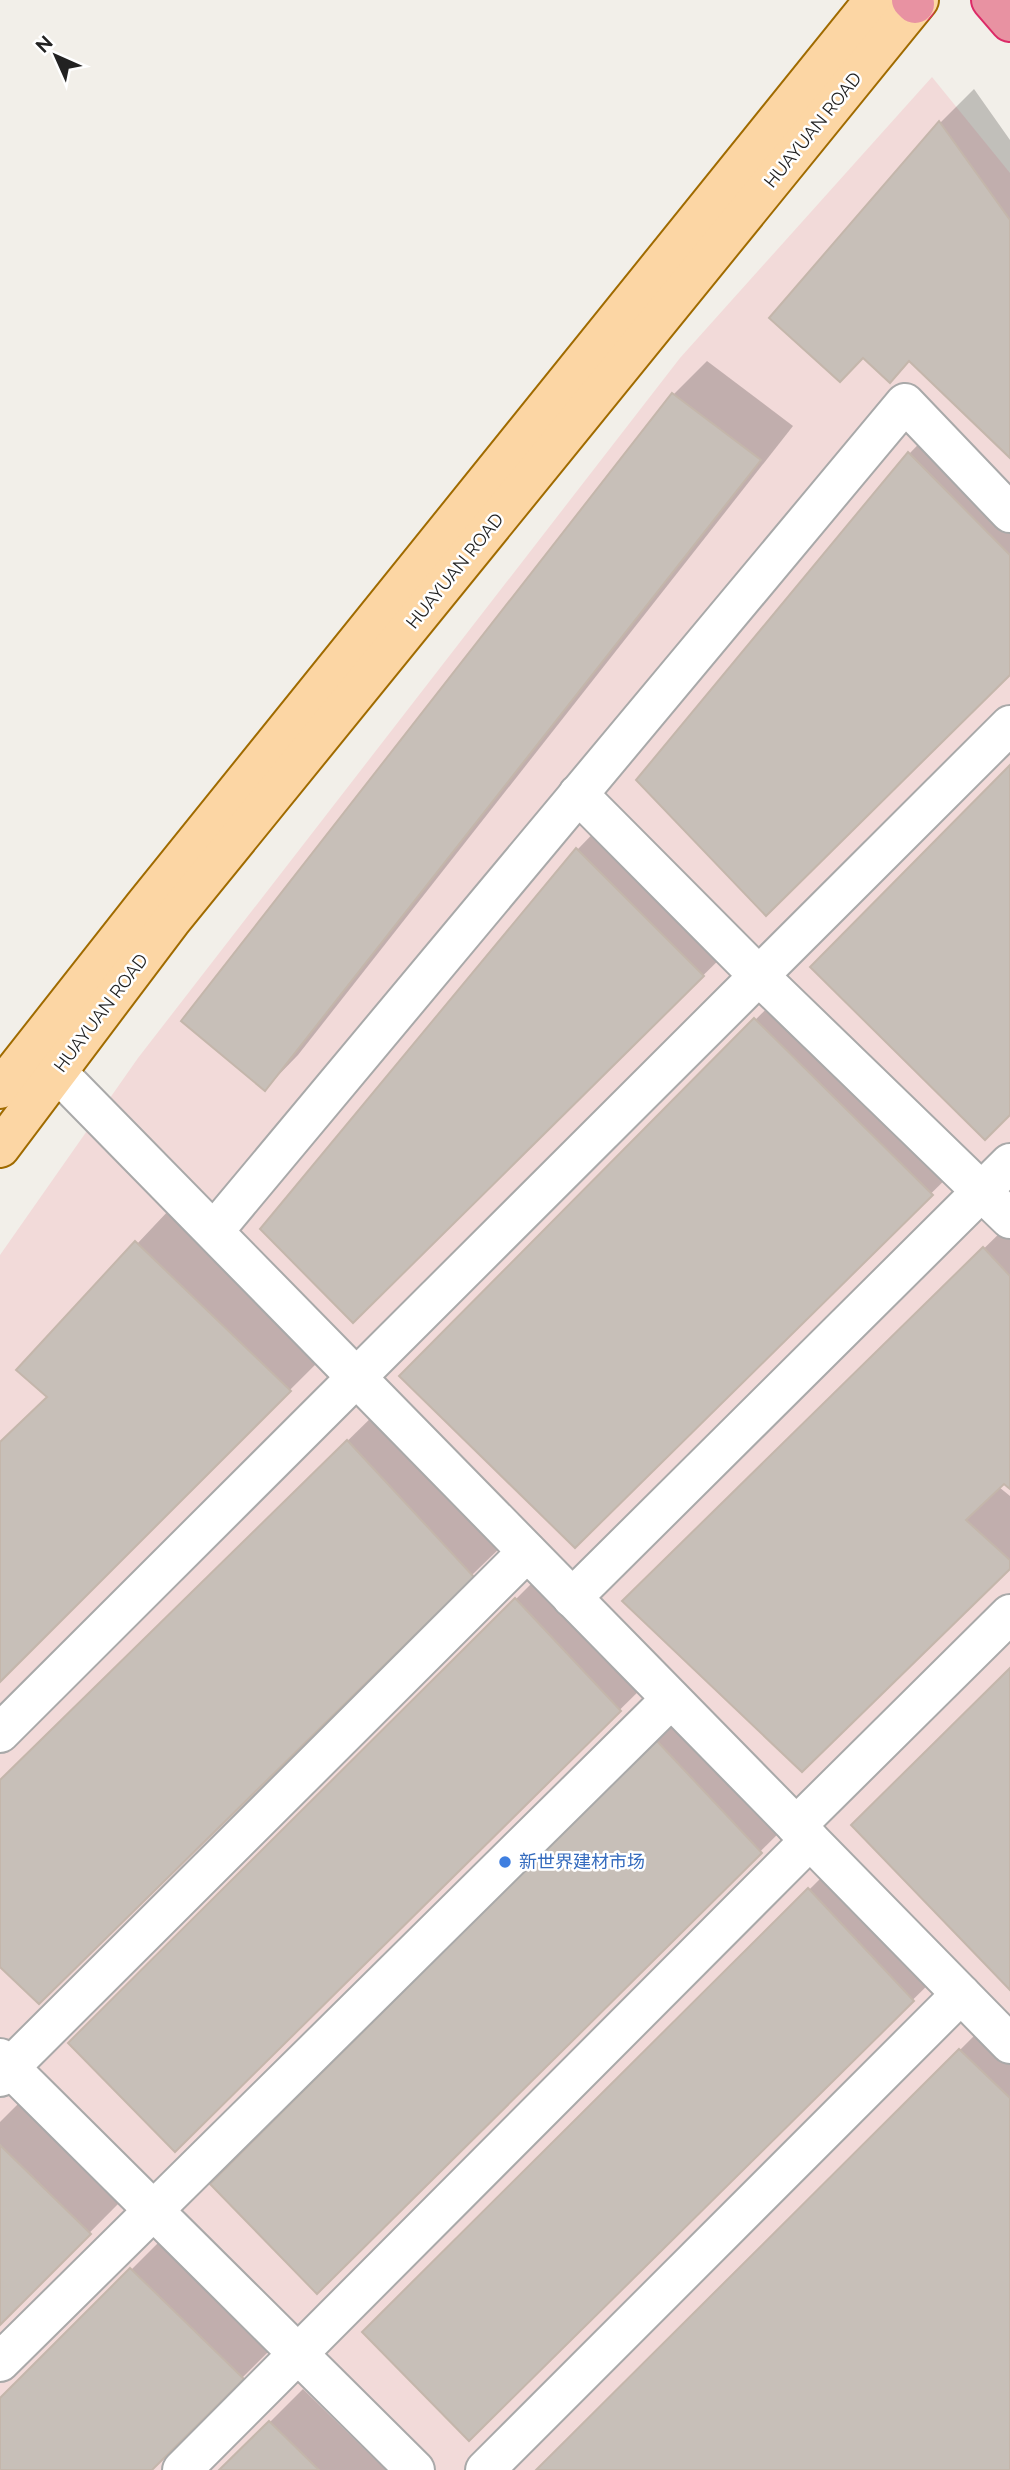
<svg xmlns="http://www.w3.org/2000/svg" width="1010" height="2470" viewBox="0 0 1010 2470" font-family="Raleway,'Noto Sans SC',sans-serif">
<rect width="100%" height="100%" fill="#f2efe9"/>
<polygon fill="#f2dad9" points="932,77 1010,173 1010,2470 0,2470 0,1255 138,1058 680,358"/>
<g fill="#0003">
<polygon points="974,89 1010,140 1010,456 910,360 890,380 864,356 772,318 941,122"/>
<polygon points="707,361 793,426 298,1055 265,1089 183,1021 674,394"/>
<polygon points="942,420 1010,488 1010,673 909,454"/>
<polygon points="611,815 737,942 353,1321 262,1229 578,849"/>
<polygon points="789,986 965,1160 575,1545 401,1376"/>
<polygon points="170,1209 323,1357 0,1679 0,1443 48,1396 19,1369"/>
<polygon points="1010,1223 1010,1486 1004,1481 999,1487 1010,1496 1010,1566 658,1568"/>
<polygon points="381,1408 506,1542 472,1575 0,1965 0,1782"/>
<polygon points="549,1566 653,1677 175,2149 71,2043"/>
<polygon points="691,1708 794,1818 317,2291 213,2184"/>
<polygon points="843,1856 947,1966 469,2439 365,2332"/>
<polygon points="994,2016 1010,2032 1010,2470 539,2470"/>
<polygon points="22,2100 123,2199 0,2323 0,2122"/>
<polygon points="165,2236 276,2344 150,2470 0,2470 0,2401"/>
<polygon points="303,2389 386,2470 222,2470"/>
</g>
<g fill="#c7bfb8" stroke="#c4b6ab" stroke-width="2">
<polygon points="939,121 1010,220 1010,458 909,361 890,383 863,358 840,382 769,318"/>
<polygon points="672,393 761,460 265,1091 181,1021"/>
<polygon points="908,452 1010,555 1010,675 766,916 636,780"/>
<polygon points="1010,765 1010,1115 985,1140 810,967"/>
<polygon points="576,848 704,976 353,1323 260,1229"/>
<polygon points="754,1018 933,1195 575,1548 399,1376"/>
<polygon points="135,1241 291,1391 0,1682 0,1442 47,1397 16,1370"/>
<polygon points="983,1247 1010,1276 1010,1489 1004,1484 966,1520 1010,1560 1010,1569 802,1772 622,1601"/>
<polygon points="347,1440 474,1577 39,2004 0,1967 0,1780"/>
<polygon points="515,1598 621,1711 175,2152 68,2043"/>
<polygon points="1010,1668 1010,1990 851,1825"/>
<polygon points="656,1740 762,1853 317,2294 210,2184"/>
<polygon points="808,1888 914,2001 469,2441 362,2332"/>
<polygon points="959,2049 1010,2098 1010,2470 536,2470"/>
<polygon points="0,2145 91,2234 0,2325"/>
<polygon points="130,2268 244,2379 152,2470 0,2470 0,2398"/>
<polygon points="269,2421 319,2470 219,2470"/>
</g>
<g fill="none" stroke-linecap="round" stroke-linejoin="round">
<g stroke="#a9a9a9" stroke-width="42">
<g id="minor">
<polyline points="578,794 758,975 1010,1219"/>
<polyline points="57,1072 1010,2044"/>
<polyline points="214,1231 905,403 1010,513"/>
<polyline points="572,1598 1010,1163"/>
<polyline points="0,1733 1010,725"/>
<polyline points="796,1826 1010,1614"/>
<polyline points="0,2058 415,2470"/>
<polyline points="0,2077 527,1552"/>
<polyline points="0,2362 671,1699"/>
<polyline points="182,2470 810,1840"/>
<polyline points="485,2470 961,1994"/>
</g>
</g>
<g stroke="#a06b00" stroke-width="42">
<g id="major">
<polyline points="0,1089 144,906 874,0"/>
<polyline points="0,1148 171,921 919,0"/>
</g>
</g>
<g stroke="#dc2a67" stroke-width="42">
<g id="highway">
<polyline points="911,0 915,4"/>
<polyline points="991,0 1010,22"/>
</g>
</g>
<use href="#minor" stroke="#fff" stroke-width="38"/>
<use href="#major" stroke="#fcd6a4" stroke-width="38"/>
<use href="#highway" stroke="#e892a2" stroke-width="38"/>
</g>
<circle fill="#3f7fe0" stroke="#fff" stroke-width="2.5" cx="505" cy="1862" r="7"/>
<g text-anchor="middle" stroke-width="5" stroke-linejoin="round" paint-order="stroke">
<g font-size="18" fill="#222" stroke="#fff">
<text transform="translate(813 130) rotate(-51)" y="6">HUAYUAN ROAD</text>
<text transform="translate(455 571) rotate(-51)" y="6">HUAYUAN ROAD</text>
<text transform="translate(101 1013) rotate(-53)" y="6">HUAYUAN ROAD</text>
</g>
<g font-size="18" fill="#366cbe" stroke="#fff" text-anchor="start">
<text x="519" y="1868">新世界建材市场</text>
</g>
</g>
<g transform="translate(56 56) rotate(315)" stroke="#ffffff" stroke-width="5" paint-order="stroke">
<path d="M0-5L12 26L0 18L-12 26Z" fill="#222222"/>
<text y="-10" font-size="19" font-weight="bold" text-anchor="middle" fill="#222222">N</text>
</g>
</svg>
